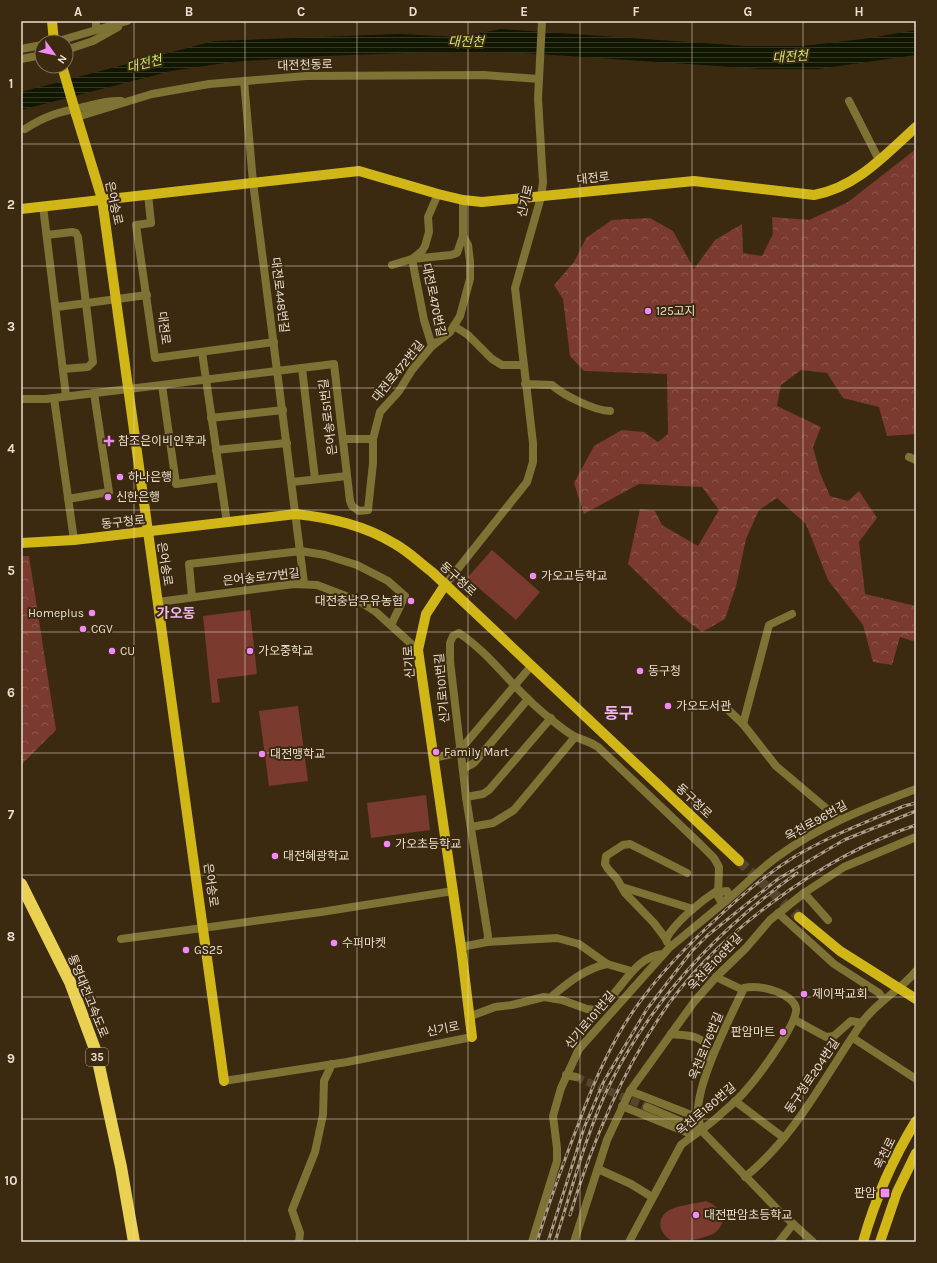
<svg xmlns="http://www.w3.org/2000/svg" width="937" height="1263" viewBox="0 0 937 1263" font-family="Karla,'Noto Sans KR',sans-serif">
<defs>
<pattern id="forest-crowns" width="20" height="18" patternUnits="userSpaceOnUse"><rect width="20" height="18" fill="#7a3a2e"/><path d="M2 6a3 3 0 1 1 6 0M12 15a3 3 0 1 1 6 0" fill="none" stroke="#8d564b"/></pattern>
<pattern id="water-rules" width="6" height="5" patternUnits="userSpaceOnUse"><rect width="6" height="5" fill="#111600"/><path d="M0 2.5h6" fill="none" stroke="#343724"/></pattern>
</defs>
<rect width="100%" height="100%" fill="#3b2a10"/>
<g fill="url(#forest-crowns)">
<polygon points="916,149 916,434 887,436 879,407 843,398 827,373 801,370 781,385 777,406 821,427 813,447 820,473 830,496 848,501 859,491 877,518 859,542 865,594 916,606 916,642 900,637 892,665 873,662 863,625 828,580 806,524 777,498 759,510 746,539 736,586 725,619 702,632 680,615 628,564 640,509 655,511 662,525 698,546 719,510 702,487 639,484 584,514 574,483 594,446 622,430 644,432 658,442 668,434 667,374 584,371 570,356 563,299 554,285 574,262 586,238 612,220 650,218 673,231 694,269 715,240 742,224 743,253 762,256 773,234 772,217 809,220 848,202"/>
<polygon points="21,556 29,556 56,730 21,765"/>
</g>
<g fill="#7a3a2e">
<polygon points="492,550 540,592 516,620 467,578"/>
<polygon points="250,610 257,674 217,679 220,702 212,703 203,616"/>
<polygon points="298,706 308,781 269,786 259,711"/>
<polygon points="426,795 430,830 371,838 367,803"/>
<path d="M706,1201C721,1207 730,1220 715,1233C711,1236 689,1241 683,1242C665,1245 651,1222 668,1211C675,1206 697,1203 706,1201Z"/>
</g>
<polygon fill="url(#water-rules)" points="501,29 746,46 803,46 870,38 916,30 916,55 818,69 762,69 523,53 437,52 322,56 231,62 171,71 21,110 21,92 214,41 399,34 460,37"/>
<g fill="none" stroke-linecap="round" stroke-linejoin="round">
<polyline stroke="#55452d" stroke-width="8" stroke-dasharray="8 4" stroke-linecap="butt" points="576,1077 647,1107"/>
<polyline stroke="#55452d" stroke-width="10" stroke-dasharray="10 5" stroke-linecap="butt" points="739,861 799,917"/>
<g stroke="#7e7235" stroke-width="8">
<polyline points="96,21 96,30"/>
<polyline points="55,42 127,21"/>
<polyline points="21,49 42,45"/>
<polyline points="66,50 93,41 118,27"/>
<polyline points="21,59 42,55"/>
<polyline points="244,81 253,182 304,583"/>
<polyline points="849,101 879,160"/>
<polyline points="77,117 152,94 209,84 306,76 484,75 539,79"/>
<path d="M25,129C46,115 60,112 83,107C96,104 107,100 121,101"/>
<polyline points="148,194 151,223 136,225 155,358 274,342"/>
<polyline points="43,206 66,396"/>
<polyline points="47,235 72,232 76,233 78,237 93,362 88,367 63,369"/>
<polyline points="392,265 412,259 451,255 457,253 463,236"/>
<polyline points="57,307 147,295"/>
<polyline points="454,326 468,335 492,359 502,365 523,365"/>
<polyline points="432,346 424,320 412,259 422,251 425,246 429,232 428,217 438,194"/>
<polyline points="202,352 227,523"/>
<polyline points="302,368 315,479"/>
<path d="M525,384L552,385C563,395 595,411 610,411"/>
<polyline points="162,385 176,484 220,478"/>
<polyline points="54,398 74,540"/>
<polyline points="21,399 46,399 334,364 350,501 352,506 359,511 368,510 373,463 373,439 380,412 399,391 412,370 432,346 450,332 460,316 470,279 470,261 468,245 463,236 463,200"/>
<polyline points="211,418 283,410"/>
<polyline points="343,439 373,439"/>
<polyline points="216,450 287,443"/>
<polyline points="909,457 916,460"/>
<polyline points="292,482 347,476"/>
<polyline points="68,499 109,492 94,393"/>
<polyline points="445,585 527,482 533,462 533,443 515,288 541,197 543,182 538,99 542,21"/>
<polyline points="192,597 189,564 301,551 325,555 357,565 388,581 405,596 391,625"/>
<polyline points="158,602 294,584 317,585 359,601 376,612 418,650"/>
<polyline points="722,704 743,724 776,766 840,820"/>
<polyline points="743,724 769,625 792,614"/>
<polyline points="433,758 452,754 460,750 532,665"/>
<polyline points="463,769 474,763 528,699"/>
<polyline points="466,797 483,794 489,790 551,718"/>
<polyline points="471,827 493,823 514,810 575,737"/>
<polyline points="622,887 693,909"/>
<polyline points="804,893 828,920"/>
<path d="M728,899L729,895L727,891L720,892L718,896L720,900L726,901C743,887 759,870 777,857C819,826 868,807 916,789"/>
<polyline points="778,913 834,964 879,993 884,1000"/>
<polyline points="121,939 321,912 453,891"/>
<polyline points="666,939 654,923 625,893 617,879 608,869 605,864 606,856 623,845 630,844 687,873"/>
<polyline points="487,942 557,938 579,944 607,964 631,971"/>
<path d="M667,942L666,939C676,921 701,901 718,890"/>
<path d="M461,947L487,942L488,936L466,797L450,661V643L453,636L459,633C486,651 505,677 528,699C537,708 566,733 576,737C585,741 589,741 598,747L700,844L714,858L719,867L718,896"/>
<polyline points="716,977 743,990"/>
<path d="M551,997C568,983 584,969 607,964"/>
<path d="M471,1016L495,1007L512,1005L544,997L562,1000L587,1009L597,1010C620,995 633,956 663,954"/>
<polyline points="795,1020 826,1037 834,1036 851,1021 862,1023"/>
<path d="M671,1034C686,1036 703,1034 709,1050L706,1062L707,1065"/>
<polyline points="853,1038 916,1079"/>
<polyline points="566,1075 576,1077"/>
<polyline points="224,1081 347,1062 472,1037"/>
<polyline points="630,1091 699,1118"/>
<polyline points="735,1101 784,1138"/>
<polyline points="622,1106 686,1132 692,1136"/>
<polyline points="647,1107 701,1130"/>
<polyline points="598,1169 631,1184 652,1197"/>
<path d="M745,1177C796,1136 825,1076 861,1024C876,1002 900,991 916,971"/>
<polyline points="299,1242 300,1233 292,1210 315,1152 323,1115 324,1081 332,1064"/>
<polyline points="532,1242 557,1161 557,1148 553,1116 561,1088 579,1049 669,948 726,901"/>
<polyline points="574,1242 607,1140 630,1091 694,1002 716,977 746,948 770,920 804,893 844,867 916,837"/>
<path d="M629,1242L681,1145C695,1134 710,1125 722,1113C730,1106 739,1099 746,1090C757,1078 799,1022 796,1008C795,1002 789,998 784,995C773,989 756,985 744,988C730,1018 696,1083 698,1115C699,1120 700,1125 701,1130L778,1210L813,1242"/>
<polyline points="779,1242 793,1224"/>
</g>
<g stroke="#d0b617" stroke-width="10">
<polyline points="52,21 54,42"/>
<polyline points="76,114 102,199 224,1081"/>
<path d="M21,209L359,171L438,194L463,200L482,202L694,181L814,195C856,188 886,154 916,127"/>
<path d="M21,543L74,540L296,514C331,518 364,525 395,544C408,551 420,563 432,572L739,861"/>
<polyline points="445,585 426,614 418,650 461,947 472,1037"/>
<polyline points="799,917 840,951 916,999"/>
<path d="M863,1242C875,1200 893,1158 916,1121"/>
<polyline points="880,1242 897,1192 916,1153"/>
</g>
<polyline stroke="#ead151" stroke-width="12" points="21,884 70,982 96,1052 121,1167 134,1242"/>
<g stroke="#ac9f8c" stroke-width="3">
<g id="rail">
<path d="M570,1215C591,1146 619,1078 659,1018C713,935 823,856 916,825"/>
<path d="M537,1242C549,1202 563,1164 578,1125C594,1081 613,1037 642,999C663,970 688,945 714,921C738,898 765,875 794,857C829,836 867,822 904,806L916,803"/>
<polyline points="548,1242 584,1128 604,1081 647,1009 691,952 708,935 778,879 844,840 916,811"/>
<path d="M555,1242C572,1189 586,1132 611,1082C654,997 720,928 797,873"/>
</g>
</g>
<use href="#rail" stroke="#3b2a10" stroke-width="1.5" stroke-dasharray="4.5" stroke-linecap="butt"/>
<polyline stroke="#d0b617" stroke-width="10" points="62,66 76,114"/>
</g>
<path fill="none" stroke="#e9decf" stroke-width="1" stroke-opacity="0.55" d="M134,21V1242M245,21V1242M357,21V1242M468,21V1242M580,21V1242M692,21V1242M803,21V1242M21,144H916M21,266H916M21,388H916M21,510H916M21,632H916M21,753H916M21,875H916M21,997H916M21,1119H916"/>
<g fill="#f18af4" stroke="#3b2a10" stroke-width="1.5">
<circle cx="648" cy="311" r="4"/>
<path d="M107 435h4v4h4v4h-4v4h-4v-4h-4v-4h4z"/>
<circle cx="120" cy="477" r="4"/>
<circle cx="108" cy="497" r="4"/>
<circle cx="533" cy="576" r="4"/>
<circle cx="411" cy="601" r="4"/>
<circle cx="92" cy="613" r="4"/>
<circle cx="83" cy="629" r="4"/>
<circle cx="112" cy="651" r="4"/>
<circle cx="250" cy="651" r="4"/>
<circle cx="640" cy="671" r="4"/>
<circle cx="668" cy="706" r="4"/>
<circle cx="436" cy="752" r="4"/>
<circle cx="262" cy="754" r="4"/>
<circle cx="387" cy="844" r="4"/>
<circle cx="275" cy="856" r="4"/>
<circle cx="334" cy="943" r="4"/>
<circle cx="186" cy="950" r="4"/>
<circle cx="804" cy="994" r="4"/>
<circle cx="783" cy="1032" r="4"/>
<rect x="880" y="1188" width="10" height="10" rx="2"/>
<circle cx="696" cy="1215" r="4"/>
</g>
<g text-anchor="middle" stroke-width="4" stroke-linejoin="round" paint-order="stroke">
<rect fill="#3b2a10" stroke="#b5a896" stroke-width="1" x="86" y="1048" width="22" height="18" rx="3"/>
<g font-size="11" font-weight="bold" fill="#e9decf">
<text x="97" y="1061">35</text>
</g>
<g font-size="12" fill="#e9decf" stroke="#3b2a10">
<text transform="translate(305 65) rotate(-2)" y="4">대전천동로</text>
<text transform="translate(593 178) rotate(-6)" y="4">대전로</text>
<text transform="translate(525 201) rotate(-77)" y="4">신기로</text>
<text transform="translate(114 203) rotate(78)" y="4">은어송로</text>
<text transform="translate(280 295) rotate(83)" y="4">대전로448번길</text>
<text transform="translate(434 300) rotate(78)" y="4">대전로470번길</text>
<text transform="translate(164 328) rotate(83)" y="4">대전로</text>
<text transform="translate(398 371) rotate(-51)" y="4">대전로472번길</text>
<text transform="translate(328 417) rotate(-97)" y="4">은어송로51번길</text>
<text transform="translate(123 522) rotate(-6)" y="4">동구청로</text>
<text transform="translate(165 564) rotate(81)" y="4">은어송로</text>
<text transform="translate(261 577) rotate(-6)" y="4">은어송로77번길</text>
<text transform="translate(458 579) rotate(42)" y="4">동구청로</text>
<text transform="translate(409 662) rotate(-94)" y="4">신기로</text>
<text transform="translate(442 688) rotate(-95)" y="4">신기로101번길</text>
<text transform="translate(694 801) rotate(43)" y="4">동구청로</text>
<text transform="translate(816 821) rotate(-29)" y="4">옥천로96번길</text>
<text transform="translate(211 885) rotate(82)" y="4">은어송로</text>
<text transform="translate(715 962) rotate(-47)" y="4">옥천로106번길</text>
<text transform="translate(88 996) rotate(68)" y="4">통영대전고속도로</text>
<text transform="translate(590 1020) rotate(-50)" y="4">신기로101번길</text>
<text transform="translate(443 1029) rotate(-11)" y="4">신기로</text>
<text transform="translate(706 1046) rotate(-68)" y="4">옥천로176번길</text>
<text transform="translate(812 1076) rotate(-56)" y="4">동구청로204번길</text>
<text transform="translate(706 1109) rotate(-40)" y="4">옥천로180번길</text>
<text transform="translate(885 1153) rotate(-64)" y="4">옥천로</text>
</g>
<g font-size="12" fill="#e9decf" stroke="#3b2a10" text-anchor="start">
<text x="656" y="315">125고지</text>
<text x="118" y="445">참조은이비인후과</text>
<text x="128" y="481">하나은행</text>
<text x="116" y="501">신한은행</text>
<text x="541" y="580">가오고등학교</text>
<text x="403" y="605" text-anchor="end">대전충남우유농협</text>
<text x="84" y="617" text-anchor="end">Homeplus</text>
<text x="91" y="633">CGV</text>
<text x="120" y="655">CU</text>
<text x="258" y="655">가오중학교</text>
<text x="648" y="675">동구청</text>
<text x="676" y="710">가오도서관</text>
<text x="444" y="756">Family Mart</text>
<text x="270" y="758">대전맹학교</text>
<text x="395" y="848">가오초등학교</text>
<text x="283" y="860">대전혜광학교</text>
<text x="342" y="947">수퍼마켓</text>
<text x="194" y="954">GS25</text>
<text x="812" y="998">제이팍교회</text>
<text x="775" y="1036" text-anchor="end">판암마트</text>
<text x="876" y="1197" text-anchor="end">판암</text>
<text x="704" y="1219">대전판암초등학교</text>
</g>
<g font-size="13" font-style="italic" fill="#cbe76b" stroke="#3b2a10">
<text transform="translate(466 41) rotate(1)" y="5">대전천</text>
<text transform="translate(790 56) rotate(-4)" y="5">대전천</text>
<text transform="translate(144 63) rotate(-14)" y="5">대전천</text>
</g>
<g font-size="14" font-weight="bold" fill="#eeb5ee" stroke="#3b2a10">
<text x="176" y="618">가오동</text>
</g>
<g font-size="16" font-weight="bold" fill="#eeb5ee" stroke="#3b2a10">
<text x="619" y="719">동구</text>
</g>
</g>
<rect width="937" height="1263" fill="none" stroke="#3b2a10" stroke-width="44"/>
<g transform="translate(54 54) rotate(123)"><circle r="19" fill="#3b2a10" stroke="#81725c"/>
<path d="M0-3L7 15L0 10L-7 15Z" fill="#f18af4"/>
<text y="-6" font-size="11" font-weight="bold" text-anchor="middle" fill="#e9decf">N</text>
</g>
<rect x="22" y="22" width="893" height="1219" fill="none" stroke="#e9decf" stroke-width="1.5"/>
<g font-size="13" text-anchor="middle" font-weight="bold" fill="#e9decf">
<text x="78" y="16">A</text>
<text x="189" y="16">B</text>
<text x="301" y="16">C</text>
<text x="413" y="16">D</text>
<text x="524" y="16">E</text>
<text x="636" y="16">F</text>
<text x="748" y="16">G</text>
<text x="859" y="16">H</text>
<text x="11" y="88">1</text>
<text x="11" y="209">2</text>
<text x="11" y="331">3</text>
<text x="11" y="453">4</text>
<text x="11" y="575">5</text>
<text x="11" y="697">6</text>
<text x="11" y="819">7</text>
<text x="11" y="941">8</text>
<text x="11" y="1063">9</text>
<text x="11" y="1185">10</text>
</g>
</svg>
